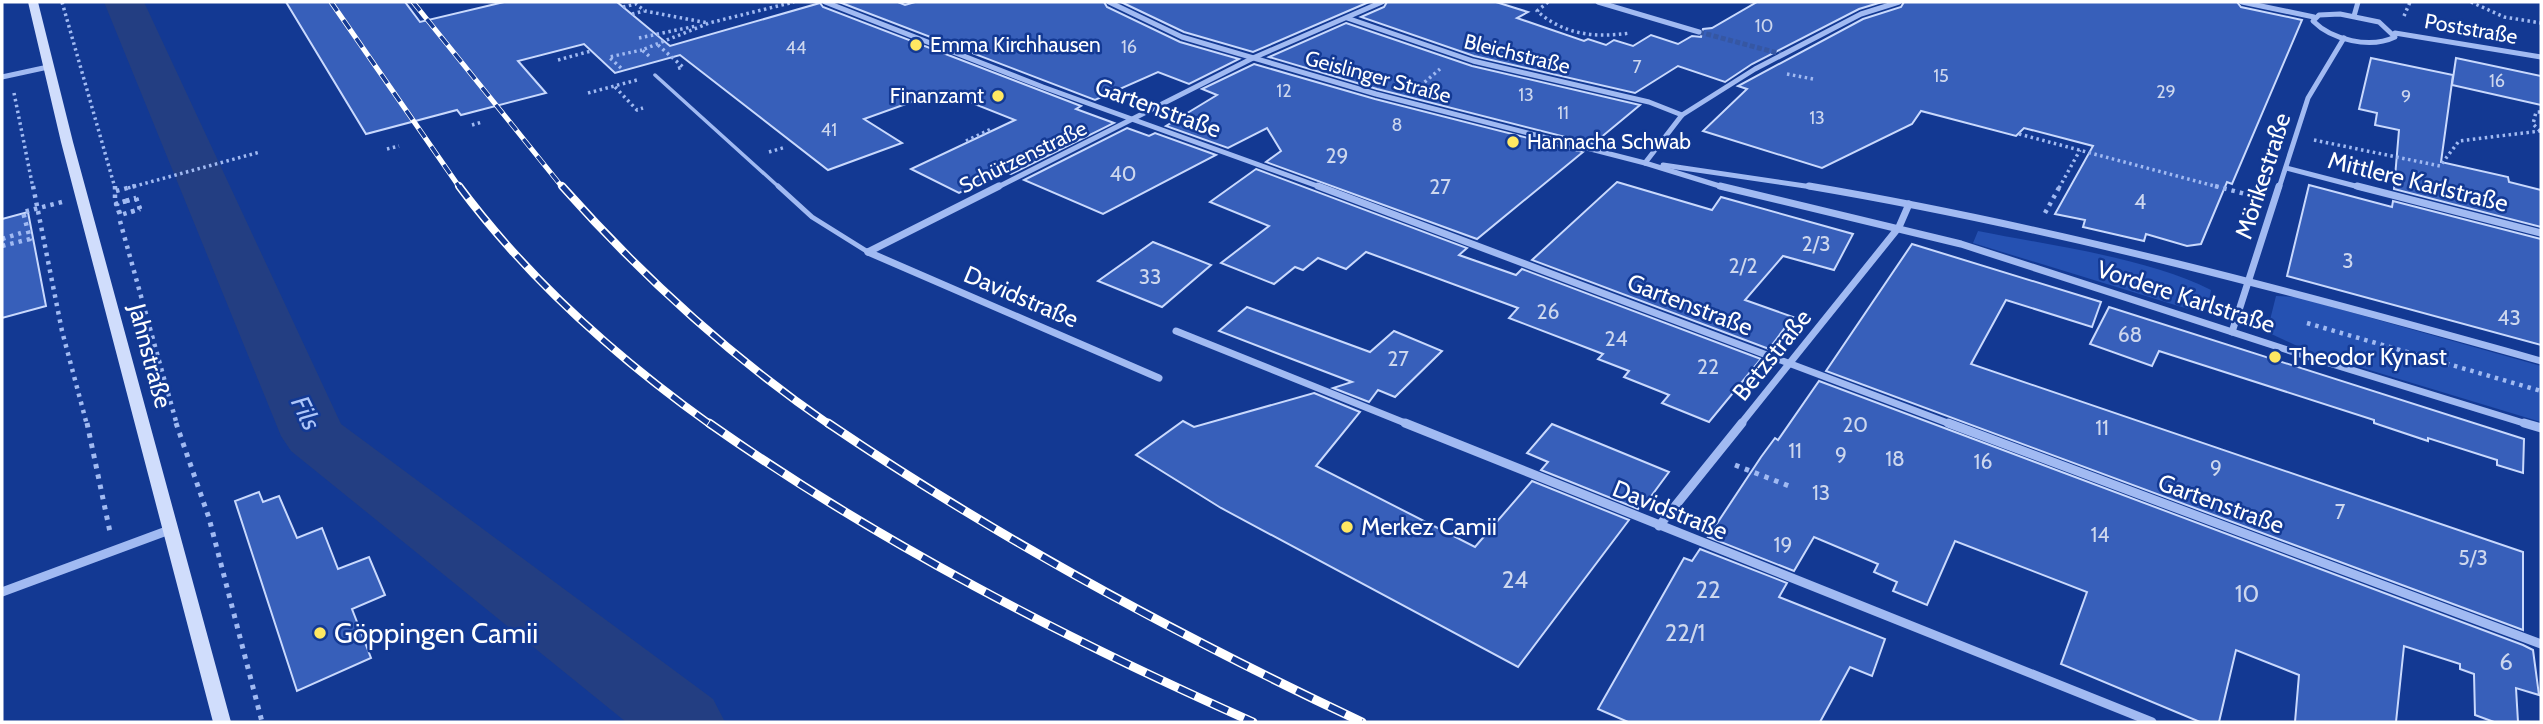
<svg xmlns="http://www.w3.org/2000/svg" width="2543" height="724" viewBox="0 0 2543 724" font-family="Cabin,sans-serif">
<rect width="100%" height="100%" fill="#133993"/>
<g fill="#2551b2">
<path d="M1978,231C2048,245 2149,258 2211,290L2208,305L2188,309L1973,243Z"/>
<polygon points="2276,296 2297,297 2541,366 2541,422 2310,352 2267,332"/>
</g>
<g fill="none" stroke-linecap="round" stroke-linejoin="round">
<polygon fill="#233e82" fill-rule="evenodd" points="104,2 144,2 341,424 713,699 725,722 626,722 291,451 281,436"/>
</g>
<g fill="#375fba" stroke="#c9d9fd" stroke-width="2">
<polygon points="286,2 405,2 420,22 504,2 617,2 670,46 820,3 823,7 1081,106 1076,109 1114,123 1011,174 1003,171 959,193 911,169 1015,120 942,91 864,119 902,143 828,170 680,55 615,73 584,44 518,61 546,93 461,115 457,110 366,134"/>
<polygon points="839,2 898,2 905,5 915,2 1104,2 1107,7 1180,42 1239,59 1189,84 1158,72 1095,100"/>
<polygon points="1121,2 1369,2 1253,52 1184,32"/>
<polygon points="1387,2 1496,2 1528,12 1517,18 1584,41 1588,39 1606,45 1614,40 1633,46 1651,35 1678,44 1692,36 1701,37 1703,29 1712,28 1757,2 1882,2 1859,9 1752,64 1725,82 1678,66 1635,93 1474,56 1361,17 1384,7"/>
<polygon points="1904,2 2237,2 2241,7 2302,20 2232,184 2227,182 2201,244 2187,246 2146,234 2144,241 2083,227 2085,220 2055,214 2093,146 2024,128 2016,136 1921,111 1912,124 1822,168 1703,131 1747,89 1738,86 1863,19 1901,7"/>
<polygon points="1346,23 1472,66 1640,105 1593,144 1377,89 1269,57"/>
<polygon points="2371,58 2453,75 2441,162 2508,177 2509,182 2541,190 2541,227 2394,189 2399,130 2375,125 2377,113 2359,109"/>
<polygon points="2456,58 2541,76 2541,105 2452,85"/>
<polygon points="1254,64 1375,99 1583,152 1477,239 1266,162 1281,151 1267,128 1228,148 1166,126 1217,95 1202,89"/>
<polygon points="1127,128 1149,136 1155,133 1216,155 1103,214 1024,180"/>
<polygon points="1256,169 1467,248 1459,255 1516,275 1522,269 1761,359 1709,422 1662,403 1669,395 1624,377 1629,371 1598,359 1603,354 1509,318 1518,308 1366,252 1346,269 1318,258 1303,270 1295,267 1274,284 1221,263 1269,226 1210,202"/>
<polygon points="1617,182 1712,210 1721,197 1853,234 1834,270 1783,256 1745,300 1793,317 1769,349 1532,260"/>
<polygon points="2309,185 2392,207 2393,201 2541,239 2541,345 2287,276"/>
<polygon points="28,212 46,306 2,318 2,219"/>
<polygon points="1153,242 1211,265 1162,307 1098,281"/>
<polygon points="1912,244 2101,302 2092,327 2006,300 1971,364 2523,552 2523,630 1826,371"/>
<polygon points="1247,307 1370,352 1394,331 1442,351 1395,397 1378,390 1369,402 1333,388 1352,382 1219,331"/>
<polygon points="2109,307 2524,439 2523,473 2497,465 2497,460 2428,438 2428,441 2374,423 2374,420 2159,351 2152,366 2090,344"/>
<polygon points="1819,381 2523,645 2533,650 2539,695 2516,688 2518,722 2494,722 2475,715 2474,674 2460,669 2460,664 2404,646 2396,722 2295,722 2299,675 2236,650 2219,722 2200,722 2061,664 2087,592 1955,541 1927,605 1893,591 1897,582 1874,572 1878,564 1814,537 1794,571 1708,537 1761,457 1775,438 1778,440"/>
<polygon points="1314,393 1360,412 1316,466 1475,547 1532,481 1629,520 1518,667 1221,508 1136,455 1183,421 1194,427"/>
<polygon points="1552,424 1669,472 1646,503 1643,502 1638,509 1541,470 1548,462 1527,453"/>
<polygon points="259,492 263,502 279,496 297,538 322,528 338,569 369,557 385,595 352,609 371,658 297,691 235,501"/>
<polygon points="1700,549 1787,583 1779,597 1885,639 1872,676 1850,667 1820,722 1628,722 1598,709 1684,558 1692,561"/>
</g>
<g fill="none" stroke-linecap="round" stroke-linejoin="round">
<polyline stroke="#3657a3" stroke-width="5" stroke-dasharray="5 2.5" stroke-linecap="butt" points="1699,32 1785,55"/>
<g stroke="#a1baf2" stroke-width="3.5" stroke-dasharray="2.5 3.5" stroke-linecap="butt">
<polyline points="62,2 115,188"/>
<path d="M1548,2L1537,11C1564,35 1595,38 1630,33"/>
<polyline points="2471,2 2504,17 2541,23"/>
<polyline points="623,7 636,4 645,11 708,23"/>
<polyline points="632,14 644,11"/>
<polyline points="2404,16 2410,2"/>
<polyline points="639,38 696,26"/>
<polyline points="658,45 683,67 676,69"/>
<polyline points="649,56 642,50 709,23 794,2"/>
<polyline points="558,60 591,51"/>
<polyline points="621,68 609,57 642,50"/>
<polyline points="1787,74 1813,79"/>
<polyline points="1420,86 1440,69"/>
<polyline points="615,87 637,110 643,108"/>
<polyline points="14,93 33,188"/>
<polyline points="588,93 637,80"/>
<polyline points="472,125 482,122"/>
<polyline points="2540,131 2533,124 2536,112 2541,112"/>
<polyline points="2019,134 2222,188"/>
<polyline points="2314,140 2440,166 2459,141 2540,131"/>
<polyline points="966,141 991,129"/>
<polyline points="387,149 399,146"/>
<polyline points="769,152 786,147"/>
<polyline points="128,188 260,152"/>
<polyline points="2059,188 2080,150"/>
</g>
<g stroke="#a1baf2" stroke-width="4.5" stroke-dasharray="3.5 5" stroke-linecap="butt">
<polyline points="33,186 62,331 87,425"/>
<polyline points="115,186 115,202"/>
<polyline points="2215,186 2257,197"/>
<polyline points="116,191 135,186"/>
<polyline points="136,198 140,209"/>
<polyline points="136,198 140,209"/>
<polyline points="126,201 116,204 120,215 140,209"/>
<polyline points="126,201 136,198"/>
<polyline points="126,201 136,198"/>
<polyline points="131,212 140,209"/>
<polyline points="2045,213 2060,186"/>
<polyline points="120,214 117,204 126,201"/>
<polyline points="120,221 177,425"/>
<polyline points="2,239 21,233"/>
<polyline points="2,246 30,239 23,212 62,202"/>
<polyline points="2307,323 2541,391"/>
</g>
<g stroke="#a1baf2" stroke-width="5" stroke-dasharray="4.5 6" stroke-linecap="butt">
<polyline points="87,423 110,532"/>
<polyline points="176,423 209,518 262,722"/>
<polyline points="1735,465 1789,486"/>
</g>
<polyline stroke="#a1baf2" stroke-width="3.5" points="655,75 780,188"/>
<polyline stroke="#a1baf2" stroke-width="5" points="778,186 812,217 868,252"/>
<g stroke="#a1baf2" stroke-width="5">
<polyline points="825,2 1043,87 1323,188"/>
<polyline points="1109,2 1182,37 1376,94 1645,163 1726,188"/>
<polyline points="1598,2 1699,32"/>
<polyline points="2242,2 2314,17"/>
<path d="M2340,14L2379,22L2395,37C2370,49 2332,40 2313,21L2319,15Z"/>
<polyline points="2354,16 2358,2"/>
<polyline points="1347,18 1473,61 1649,102 1682,115"/>
<polyline points="2395,33 2541,57"/>
<polyline points="2,77 48,67"/>
<polyline points="1645,163 1682,115 1755,69 1861,14 1899,2"/>
<polyline points="1663,165 1819,188"/>
<polyline points="2286,168 2363,188"/>
<polyline points="996,188 1253,58 1382,2"/>
<polyline points="2279,188 2308,98 2344,38"/>
</g>
<g stroke="#a1baf2" stroke-width="7">
<polyline points="1318,186 1953,425"/>
<polyline points="1720,186 1961,244 2303,355 2530,425"/>
<path d="M1809,186C2057,228 2299,293 2541,361"/>
<polyline points="2357,186 2541,233"/>
<polyline points="868,252 999,186"/>
<polyline points="868,252 1159,378"/>
<polyline points="1176,331 1410,425"/>
<polyline points="2232,332 2279,186"/>
<polyline points="1740,425 1899,227 1909,204"/>
</g>
<g stroke="#a1baf2" stroke-width="9">
<polyline points="1405,423 2152,722"/>
<polyline points="1948,423 2541,644"/>
<polyline points="2524,423 2541,428"/>
<polyline points="1659,526 1742,423"/>
<polyline points="2,592 172,529"/>
</g>
<polygon fill="#d0ddfc" fill-rule="evenodd" points="28,2 38,2 73,142 231,722 213,722 61,142"/>
<g stroke="#fff" stroke-width="5">
<g id="rail-far2">
<polyline points="331,2 460,188"/>
<polyline points="413,2 563,188"/>
</g>
</g>
<g stroke="#fff" stroke-width="8">
<g id="rail-far1">
<path d="M459,186C528,279 617,358 711,425"/>
<path d="M562,186C641,275 731,357 830,425"/>
</g>
</g>
<g stroke="#fff" stroke-width="9">
<g id="rail">
<path d="M709,423C878,542 1064,638 1253,722"/>
<path d="M828,423C997,538 1177,635 1362,722"/>
</g>
</g>
<use href="#rail-far2" stroke="#133993" stroke-width="3.5" stroke-dasharray="11" stroke-linecap="butt"/>
<use href="#rail-far1" stroke="#133993" stroke-width="5" stroke-dasharray="15" stroke-linecap="butt"/>
<use href="#rail" stroke="#133993" stroke-width="6" stroke-dasharray="18" stroke-linecap="butt"/>
</g>
<g fill="#ffe862" stroke="#133993" stroke-width="2.5">
<circle cx="916" cy="45" r="7"/>
<circle cx="998" cy="96" r="7"/>
<circle cx="1513" cy="142" r="7"/>
<circle cx="2275" cy="357" r="7"/>
<circle cx="1347" cy="527" r="7"/>
<circle cx="320" cy="633" r="7"/>
</g>
<g text-anchor="middle" stroke-width="5" stroke-linejoin="round" paint-order="stroke">
<g font-size="18" fill="#cdd7ee">
<text x="1764" y="32">10</text>
<text x="1129" y="53">16</text>
<text x="796" y="54">44</text>
<text x="1637" y="73">7</text>
<text x="1941" y="82">15</text>
<text x="2497" y="87">16</text>
<text x="1284" y="97">12</text>
<text x="2166" y="98">29</text>
<text x="1526" y="101">13</text>
<text x="2406" y="103">9</text>
<text x="1563" y="119">11</text>
<text x="1817" y="124">13</text>
<text x="1397" y="131">8</text>
<text x="829" y="136">41</text>
</g>
<g font-size="21" fill="#fff" stroke="#133993">
<text transform="translate(2471 29) rotate(10)" y="7">Poststraße</text>
<text transform="translate(1517 54) rotate(14)" y="7">Bleichstraße</text>
<text transform="translate(1378 77) rotate(15)" y="7">Geislinger Straße</text>
<text transform="translate(1023 157) rotate(-26)" y="7">Schützenstraße</text>
</g>
<g font-size="21" fill="#fff" stroke="#133993" text-anchor="start">
<text x="930" y="52">Emma Kirchhausen</text>
<text x="984" y="103" text-anchor="end">Finanzamt</text>
<text x="1527" y="149">Hannacha Schwab</text>
</g>
<g font-size="21" fill="#cdd7ee">
<text x="1337" y="163">29</text>
<text x="1123" y="181">40</text>
<text x="1440" y="194">27</text>
<text x="2140" y="209">4</text>
<text x="1816" y="251">2/3</text>
<text x="2348" y="268">3</text>
<text x="1743" y="273">2/2</text>
<text x="1150" y="284">33</text>
<text x="1548" y="319">26</text>
<text x="2509" y="325">43</text>
<text x="2130" y="342">68</text>
<text x="1616" y="346">24</text>
<text x="1398" y="366">27</text>
<text x="1708" y="374">22</text>
<text x="1855" y="432">20</text>
<text x="2102" y="435">11</text>
<text x="1795" y="458">11</text>
<text x="1841" y="462">9</text>
<text x="1895" y="466">18</text>
<text x="1983" y="469">16</text>
<text x="2216" y="475">9</text>
<text x="1821" y="500">13</text>
<text x="2340" y="519">7</text>
<text x="2100" y="542">14</text>
<text x="1783" y="552">19</text>
<text x="2473" y="565">5/3</text>
</g>
<g font-size="24" fill="#fff" stroke="#133993">
<text transform="translate(1158 108) rotate(20)" y="8">Gartenstraße</text>
<text transform="translate(2263 176) rotate(-72)" y="8">Mörikestraße</text>
<text transform="translate(2418 182) rotate(14)" y="8">Mittlere Karlstraße</text>
<text transform="translate(1021 297) rotate(23)" y="8">Davidstraße</text>
<text transform="translate(2186 297) rotate(18)" y="8">Vordere Karlstraße</text>
<text transform="translate(1690 305) rotate(21)" y="8">Gartenstraße</text>
<text transform="translate(1772 355) rotate(-51)" y="8">Betzstraße</text>
<text transform="translate(150 356) rotate(75)" y="8">Jahnstraße</text>
<text transform="translate(2221 504) rotate(20)" y="8">Gartenstraße</text>
<text transform="translate(1670 510) rotate(22)" y="8">Davidstraße</text>
</g>
<g font-size="24" fill="#fff" stroke="#133993" text-anchor="start">
<text x="2289" y="365">Theodor Kynast</text>
<text x="1361" y="535">Merkez Camii</text>
</g>
<g font-size="24" fill="#cdd7ee">
<text x="1515" y="588">24</text>
<text x="1708" y="598">22</text>
<text x="2247" y="602">10</text>
<text x="1685" y="641">22/1</text>
<text x="2506" y="670">6</text>
</g>
<g font-size="26" font-style="italic" fill="#adc5f9" stroke="#133993">
<text transform="translate(306 413) rotate(64)" y="9">Fils</text>
</g>
<g font-size="28" fill="#fff" stroke="#133993" text-anchor="start">
<text x="334" y="643">Göppingen Camii</text>
</g>
</g>
<rect width="2543" height="724" fill="none" stroke="#ffffff" stroke-width="7"/>
</svg>
